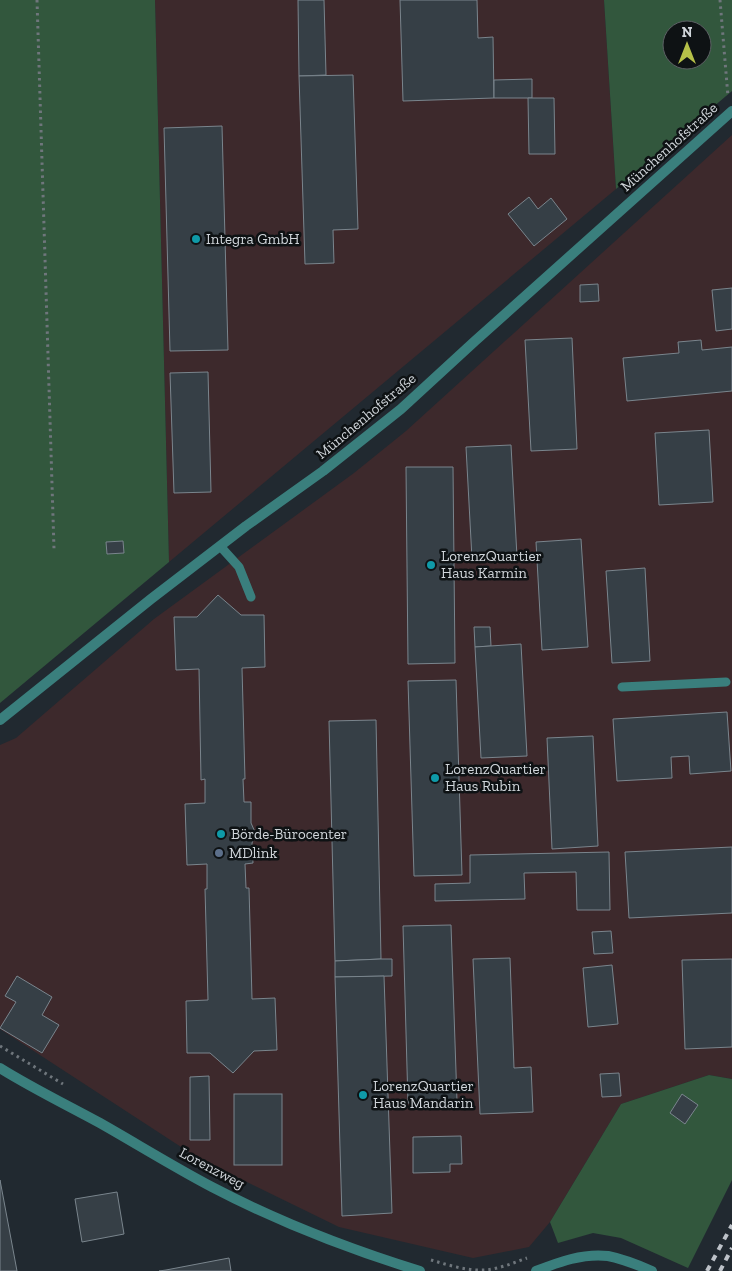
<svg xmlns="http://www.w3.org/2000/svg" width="732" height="1271" viewBox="0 0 732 1271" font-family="'Zilla Slab',serif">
<rect width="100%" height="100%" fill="#212930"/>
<g fill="#3d292c">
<polygon points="155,0 604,0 616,189 169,562"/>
<polygon points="732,135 732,1079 709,1075 621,1104 550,1222 529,1247 473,1258 339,1227 198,1158 0,1029 0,745 16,738 154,619 354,473 406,431"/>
</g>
<g fill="#32573d" fill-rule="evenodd">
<polygon points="0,0 155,0 169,562 0,703"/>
<path d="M604,0H732V91L616,189ZM672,30H702V60H672Z"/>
<polygon points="709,1075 732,1079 732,1180 688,1268 621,1238 593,1233 558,1243 550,1222 621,1104"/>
</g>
<g fill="#363f46" stroke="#7a858d">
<polygon points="298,0 324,0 326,75 299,76"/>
<polygon points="400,0 477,0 478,38 493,37 494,98 403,101"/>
<polygon points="353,75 358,229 333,230 334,263 305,264 299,76"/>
<polygon points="532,79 532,98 494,98 494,80"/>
<polygon points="528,98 554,98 555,154 529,154"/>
<polygon points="222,126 228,350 170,351 164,128"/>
<polygon points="529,197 538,209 551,198 567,219 534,246 508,214"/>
<polygon points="598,284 599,301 580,302 580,285"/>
<polygon points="732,288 732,329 716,331 712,290"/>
<polygon points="572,338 577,449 531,451 525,340"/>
<polygon points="701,340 702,350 732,347 732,391 627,401 623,358 679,353 678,342"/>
<polygon points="208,372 211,492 174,493 170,373"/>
<polygon points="709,430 713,502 659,505 655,433"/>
<polygon points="511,445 517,557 472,559 466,447"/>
<polygon points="406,467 453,467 455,663 408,664"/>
<polygon points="581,539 588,647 542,650 536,542"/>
<polygon points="123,541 124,553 107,554 106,542"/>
<polygon points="645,568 650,661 612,663 606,571"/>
<polygon points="218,595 241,615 264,615 265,667 242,668 245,779 243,779 244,802 251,802 251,823 255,832 255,836 252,843 253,863 245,864 246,888 249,888 252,999 275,998 277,1050 254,1051 233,1073 210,1053 187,1053 186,1001 208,1000 205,889 207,889 207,864 187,865 185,804 205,803 205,779 201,780 199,669 176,670 174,617 197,617"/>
<polygon points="474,627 490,627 491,646 475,647"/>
<polygon points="521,644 527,756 481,758 475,647"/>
<polygon points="456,680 462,875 414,876 408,681"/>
<polygon points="727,712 731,771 690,774 689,756 671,757 672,778 617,781 613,719"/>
<polygon points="376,720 381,959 335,961 329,721"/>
<polygon points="593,736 598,846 552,849 547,738"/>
<polygon points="732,847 732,913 629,918 625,852"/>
<polygon points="609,852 610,910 577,910 576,872 524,873 525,899 435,901 435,884 470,883 470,855"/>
<polygon points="451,925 457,1101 408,1103 403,926"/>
<polygon points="611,931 613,953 594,954 592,932"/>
<polygon points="510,958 514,1068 531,1067 533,1112 480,1114 473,959"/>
<polygon points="381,959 392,959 392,976 335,977 335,961"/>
<polygon points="732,959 732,1047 685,1049 682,960"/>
<polygon points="612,965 618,1024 588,1027 583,968"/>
<polygon points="17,976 52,997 42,1015 59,1025 42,1053 0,1028 16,1002 5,996"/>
<polygon points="384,976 392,1213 342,1216 335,977"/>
<polygon points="619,1073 621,1096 602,1097 600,1074"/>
<polygon points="209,1076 210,1140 190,1140 190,1077"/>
<rect x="234" y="1094" width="48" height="71"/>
<polygon points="682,1094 698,1105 685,1124 670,1113"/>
<polygon points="461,1136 462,1164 450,1164 450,1172 413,1173 413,1137"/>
<polygon points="0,1180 17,1271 0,1271"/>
<polygon points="117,1192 124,1234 82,1242 75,1199"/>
<polygon points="229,1258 231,1271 159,1271 166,1270"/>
</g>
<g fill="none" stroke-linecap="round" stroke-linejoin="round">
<g stroke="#6f767c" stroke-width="3" stroke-dasharray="2.5 4" stroke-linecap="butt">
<polyline points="37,0 54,549"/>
<polyline points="720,0 728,97"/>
<polyline points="0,1046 63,1084"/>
<path d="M431,1260C448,1265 467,1271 485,1270C499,1269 513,1263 527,1258"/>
</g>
<g stroke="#3a7f7d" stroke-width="9">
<polyline points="220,546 239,567 251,597"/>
<polyline points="622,687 726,682"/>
</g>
<g stroke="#3a7f7d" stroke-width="10">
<polyline points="0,720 151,599 246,526 323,471 401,409 475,341 732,111"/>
<path d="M0,1068C32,1088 67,1105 100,1123C137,1144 174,1167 212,1187C279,1222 349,1249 420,1271"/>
<path d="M536,1271C559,1262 583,1253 608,1256C623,1259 638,1265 652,1271"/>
</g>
<g stroke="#bdc2c8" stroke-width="4" stroke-dasharray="6 6" stroke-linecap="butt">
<polyline points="707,1271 732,1225"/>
<polyline points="720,1271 732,1248"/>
</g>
</g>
<g fill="#0f9aa8" stroke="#0e1214" stroke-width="2">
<circle cx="196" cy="239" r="5"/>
<circle cx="431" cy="565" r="5"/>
<circle cx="435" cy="778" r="5"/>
<circle cx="221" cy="834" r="5"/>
<circle cx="363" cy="1095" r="5"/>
</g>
<circle fill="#5c6f8a" stroke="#0e1214" stroke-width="2" cx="219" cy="853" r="5"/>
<g text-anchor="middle" stroke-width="5" stroke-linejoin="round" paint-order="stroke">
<g font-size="15" fill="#d1d6db" stroke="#0e1214">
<text transform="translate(669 147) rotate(-42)" y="5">Münchenhofstraße</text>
<text transform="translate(366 416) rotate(-40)" y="5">Münchenhofstraße</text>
<text transform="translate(212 1168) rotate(28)" y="5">Lorenzweg</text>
</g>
<g font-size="15" fill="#d1d6db" stroke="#0e1214" text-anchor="start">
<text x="206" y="244">Integra GmbH</text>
<text x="441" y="561">LorenzQuartier<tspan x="441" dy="17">Haus Karmin</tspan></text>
<text x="445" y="774">LorenzQuartier<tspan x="445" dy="17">Haus Rubin</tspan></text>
<text x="231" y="839">Börde-Bürocenter</text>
<text x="229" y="858">MDlink</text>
<text x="373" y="1091">LorenzQuartier<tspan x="373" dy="17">Haus Mandarin</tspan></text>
</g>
</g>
<g transform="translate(687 45)"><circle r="24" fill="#0e1214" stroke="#5c6064"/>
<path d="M0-4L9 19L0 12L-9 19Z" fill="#b6c149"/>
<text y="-8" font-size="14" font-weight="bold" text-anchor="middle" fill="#d1d6db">N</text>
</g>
</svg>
